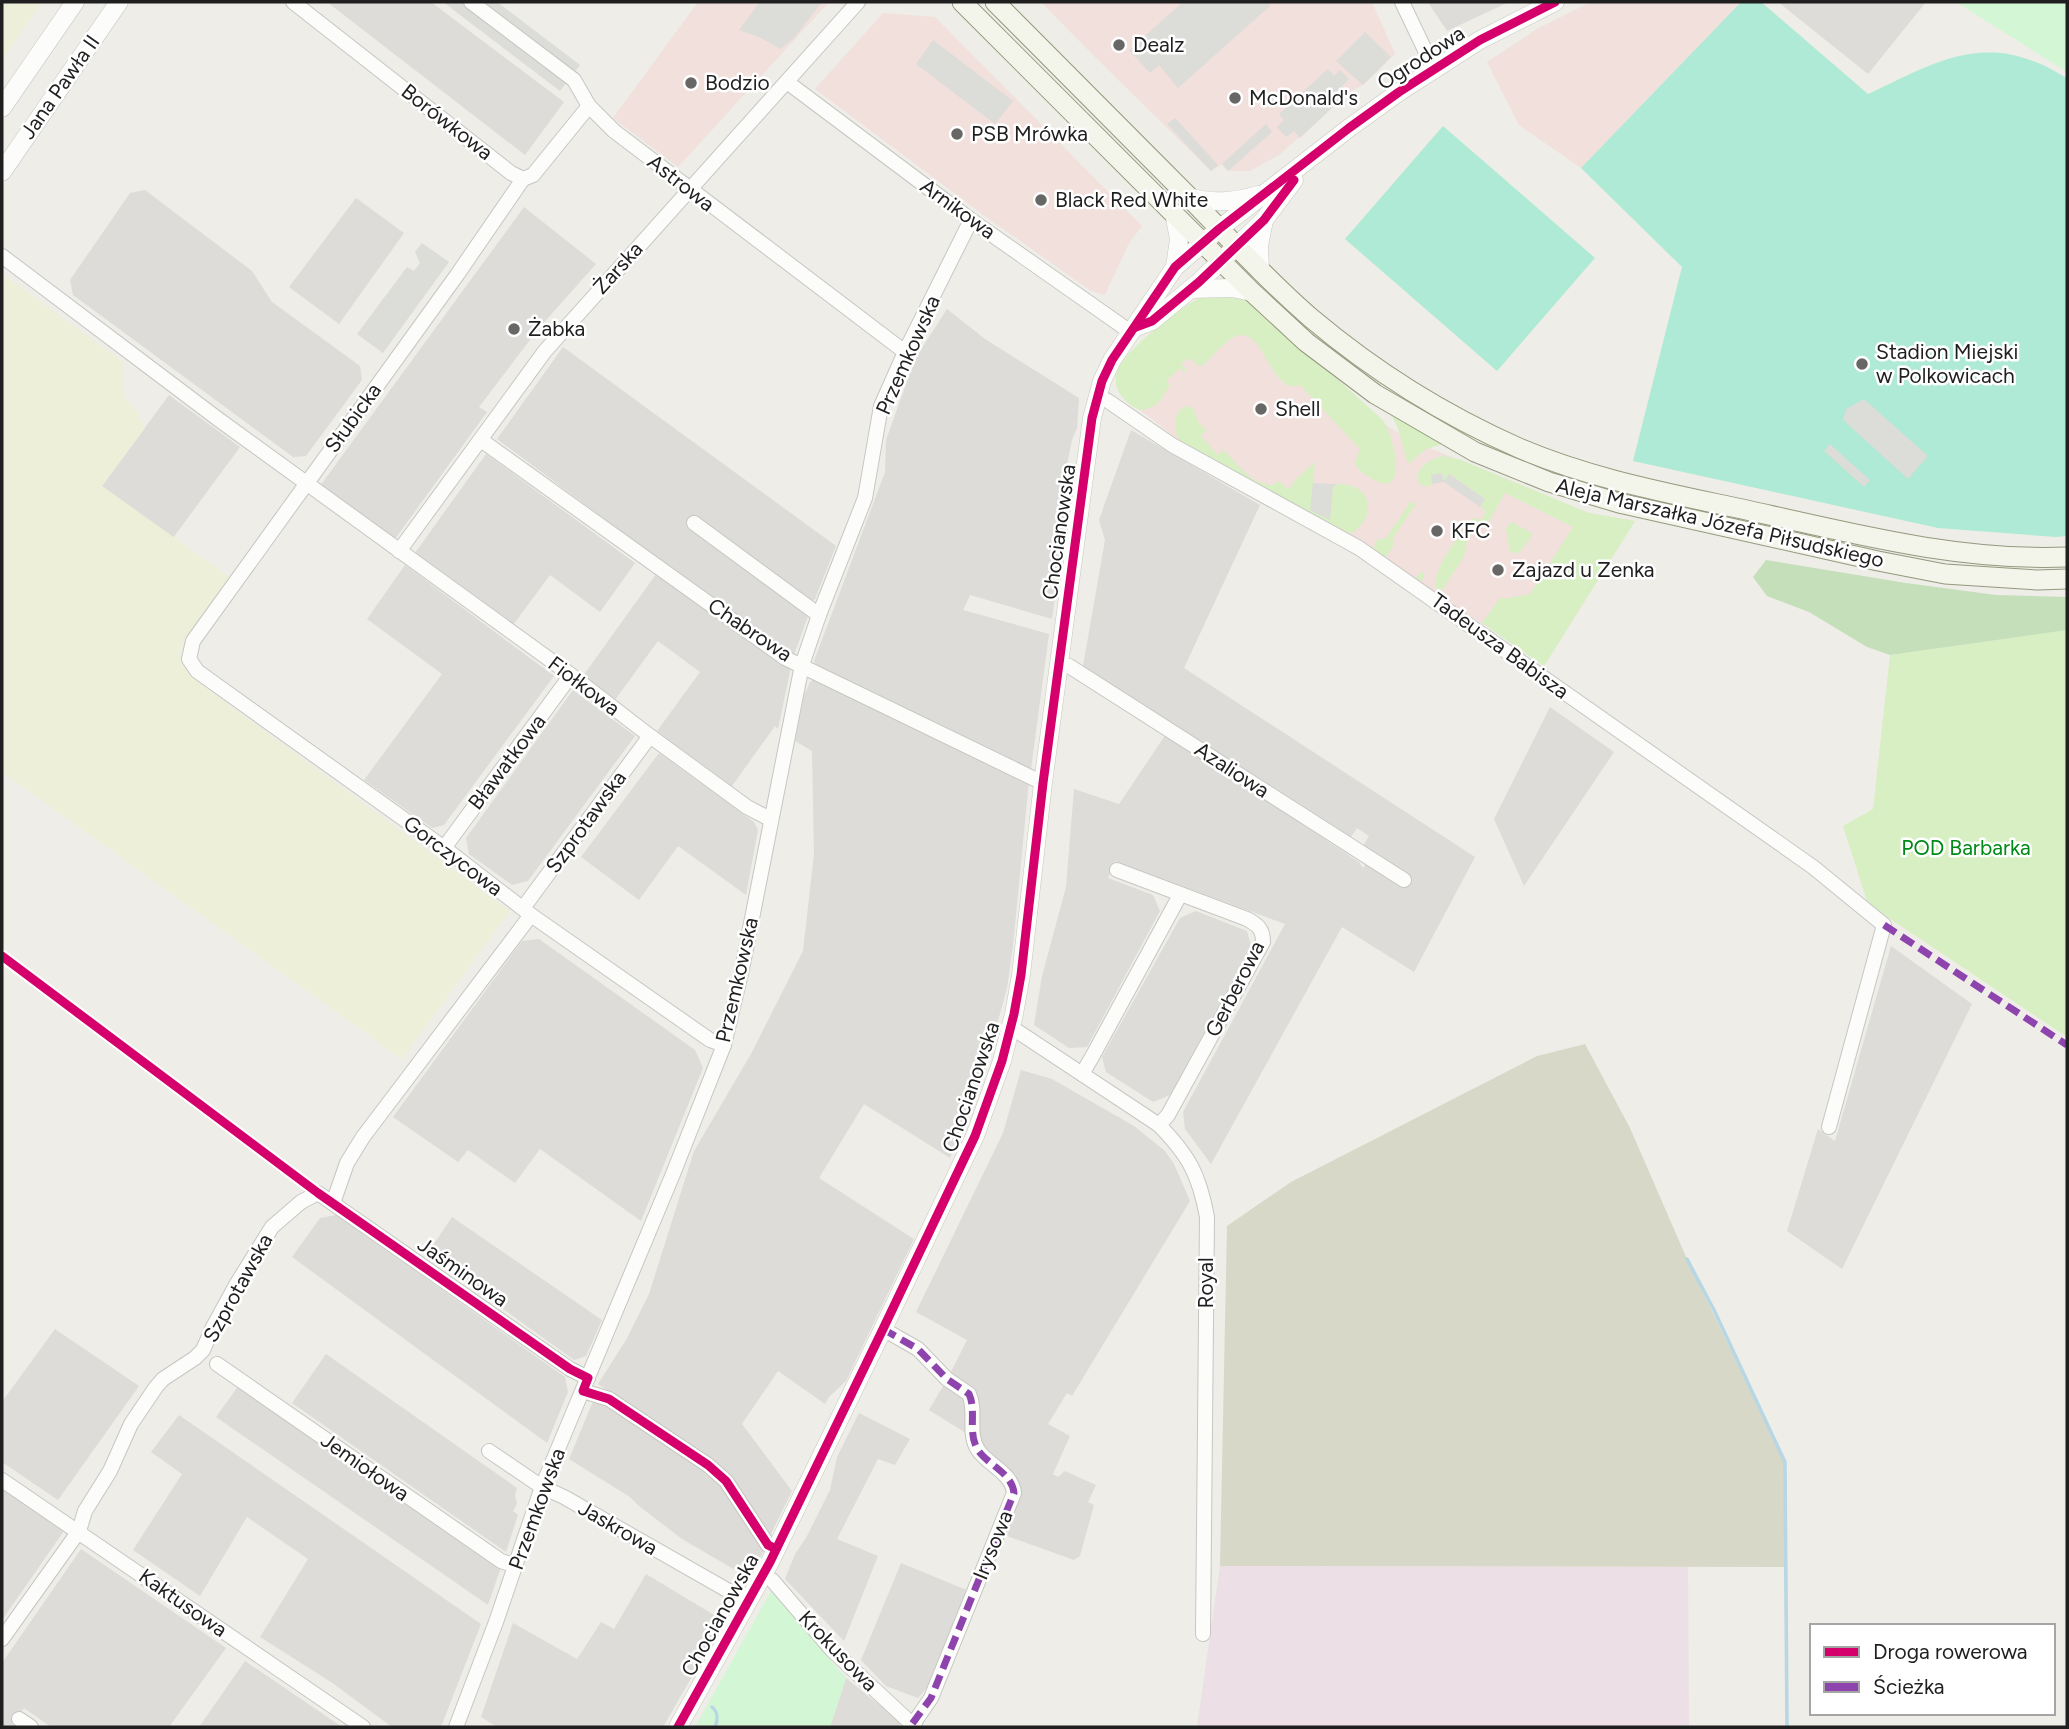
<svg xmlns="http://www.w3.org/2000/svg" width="2069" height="1729" viewBox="0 0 2069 1729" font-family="Figtree,sans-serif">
<rect width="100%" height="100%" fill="#eeede7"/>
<g fill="#dddcd9">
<polygon points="327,2 431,2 564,102 525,155"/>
<polygon points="1428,2 1509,2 1447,31"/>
<polygon points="1778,2 1926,2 1868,74"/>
<polygon points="145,190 252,271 272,302 360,366 362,380 306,456 293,457 73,295 70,280 130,193"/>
<polygon points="356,198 404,233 339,324 289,287"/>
<polygon points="524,207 596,264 539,328 479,407 487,412 395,539 320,486"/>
<polygon points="947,309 985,339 1079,398 1077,428 1072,440 1063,484 1066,516 1052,619 970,595 963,610 1049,634 1031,769 1018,766 816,665 814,661 885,472 886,440 915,359"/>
<polygon points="563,347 836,546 815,599 802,609 808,616 794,655 788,655 497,439"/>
<polygon points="169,395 240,447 173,538 102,486"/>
<polygon points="1131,430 1260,505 1184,668 1475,857 1414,972 1342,927 1211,1164 1185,1129 1183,1112 1285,924 1115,861 1108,878 1153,895 1160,911 1087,1047 1069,1048 1034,1025 1042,976 1066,887 1074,789 1119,804 1166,734 1359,862 1363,868 1367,862 1404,887 1411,877 1363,846 1369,836 1357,828 1349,840 1083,666 1105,540 1099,520"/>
<polygon points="486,454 635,563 600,612 550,575 513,625 415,553"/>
<polygon points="405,565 554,676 444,825 432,828 364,780 442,674 367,619"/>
<polygon points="659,570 791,667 778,729 775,726 732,786 657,731 700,672 658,641 615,700 583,676"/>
<polygon points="817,677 1029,781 1013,946 1007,988 983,1076 950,1158 864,1104 819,1178 914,1239 846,1381 829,1397 825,1404 778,1371 742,1424 792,1491 770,1536 732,1479 598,1384 626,1340 649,1294 694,1151 751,1054 803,951 814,854 812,751 795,741 804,696 810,682"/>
<polygon points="573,690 635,736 528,881 512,885 469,854 466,838"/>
<polygon points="1550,707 1614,752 1524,886 1494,819"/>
<polygon points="659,753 754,822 758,830 746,895 678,846 639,900 581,857"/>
<polygon points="1196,911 1247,931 1251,946 1170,1095 1153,1102 1106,1072 1102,1057 1180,918"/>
<polygon points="539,939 695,1050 703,1068 641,1221 540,1149 515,1183 468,1150 458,1162 393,1117 522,941"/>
<polygon points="1891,946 1972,1004 1842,1269 1787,1231 1818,1129 1835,1141"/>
<polygon points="1021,1070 1052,1079 1134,1126 1165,1151 1174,1164 1190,1201 1072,1396 1067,1393 1048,1424 1070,1436 1053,1474 1058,1477 1065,1471 1096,1485 1088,1502 1094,1505 1080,1556 1074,1560 1007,1536 1005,1529 1019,1493 981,1445 977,1435 975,1392 950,1374 967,1340 916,1312 1003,1133"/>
<polygon points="336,1215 565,1377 568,1392 547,1443 292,1257 320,1218"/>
<polygon points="452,1217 602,1320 586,1356 574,1360 427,1254"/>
<polygon points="55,1329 139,1386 58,1500 2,1462 2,1402"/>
<polygon points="326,1354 517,1488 515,1495 517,1504 513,1511 518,1515 506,1552 292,1403"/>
<polygon points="946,1381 968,1396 969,1435 929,1410"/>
<polygon points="239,1385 501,1567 488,1605 216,1417"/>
<polygon points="594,1399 651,1434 705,1470 721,1483 744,1515 763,1552 752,1571 742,1574 682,1539 639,1506 630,1497 569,1459"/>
<polygon points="859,1413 910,1439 895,1465 878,1459 837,1539 878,1556 844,1641 785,1579 795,1554 806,1538 830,1490 837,1457"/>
<polygon points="179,1415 481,1624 441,1727 392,1727 331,1682 260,1637 308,1559 247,1517 200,1596 133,1550 182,1474 151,1452"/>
<polygon points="2,1485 66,1528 2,1620"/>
<polygon points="81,1549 226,1648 169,1727 51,1727 24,1708 12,1724 16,1727 2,1727 2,1663"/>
<polygon points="901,1563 969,1591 932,1682 918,1698 886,1686 861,1660"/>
<polygon points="646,1574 724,1621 663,1727 497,1727 481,1717 513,1623 577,1659 601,1622 614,1629"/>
<polygon points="245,1661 320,1712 342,1727 199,1727"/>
<polygon points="846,1678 900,1722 899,1727 830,1727"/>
</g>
<g fill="#f1e0db">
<polygon points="698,2 829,2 678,167 613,118"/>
<polygon points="1041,2 1372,2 1395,54 1363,85 1348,93 1279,155 1250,171 1228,171 1222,164 1211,171 1095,57"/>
<polygon points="1591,2 1741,2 1581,168 1519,125 1487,62 1537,29"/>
<polygon points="883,13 935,17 1142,226 1129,243 1105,295 1091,291 982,214 815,89"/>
<polygon points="1241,304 1365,414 1417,443 1589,513 1635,521 1544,666 1482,623 1425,589 1346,532 1180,441 1140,410 1131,397"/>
</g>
<polygon fill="#ece0e6" points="1220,1566 1688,1567 1689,1727 1197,1727"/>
<polygon fill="#d7d8c8" points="1585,1044 1630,1128 1687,1259 1785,1462 1785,1567 1220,1566 1227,1226 1291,1182 1537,1056"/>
<g fill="#edefd9">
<polygon points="2,2 42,2 2,60"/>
<polygon points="2,274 123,362 123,396 136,410 145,428 102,486 231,578 178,654 195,680 510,911 402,1059 2,772"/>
</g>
<g fill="#d7efc3">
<path d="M1208,294C1223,293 1239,296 1253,303L1376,414C1379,417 1382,419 1384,422C1395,439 1410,504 1369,477C1362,472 1357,470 1355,462L1360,449L1300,385C1270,396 1265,326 1236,336C1227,339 1211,358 1203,365L1199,366L1189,358L1181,364L1186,370L1185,373L1180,368L1166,381L1170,386C1158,400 1163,406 1140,410C1126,404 1111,390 1117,372C1124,350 1186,302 1208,294Z"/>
<path d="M1186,406L1194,409L1198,422L1206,430L1201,436L1218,455L1224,450C1237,464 1252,485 1273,485L1279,481L1288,489L1294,483L1293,482L1315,462L1311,510L1337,484C1370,483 1379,512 1353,533L1346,532L1180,441C1173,430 1173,411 1186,406Z"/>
<polygon points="1391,414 1443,444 1426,449 1408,464 1398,428"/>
<path d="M1443,456L1461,460L1589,513L1635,521L1544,666L1482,623L1501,597L1504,599L1530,594L1573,527L1505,493L1489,521L1472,533L1466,544L1464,557L1439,594C1425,574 1461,535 1473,518L1481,520L1486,512L1481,506L1485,499L1450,474L1444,481L1442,473L1431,475L1432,484C1427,488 1423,487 1419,483L1417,475C1423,464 1430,459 1443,456Z"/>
<polygon points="1411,501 1416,504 1393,538 1394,545 1385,558 1414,579 1422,571 1424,576 1422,581 1418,583 1377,555 1373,550 1377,540 1386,538"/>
<polygon points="1512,522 1533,534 1519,553 1510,552 1506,528"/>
<polygon points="2067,630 2067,1037 1868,904 1843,826 1873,809 1890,655"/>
</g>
<polygon fill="#c4dfba" points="1766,560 1906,583 1996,595 2067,597 2067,630 1890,655 1867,647 1809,612 1767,596 1753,577"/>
<g fill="#d3f7d5">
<polygon points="1956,2 2067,2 2067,72"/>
<polygon points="771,1591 846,1678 830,1727 695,1727"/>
</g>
<g fill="#aeead5">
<path d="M1741,2H1761L1868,94C1923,69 1971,37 2033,61C2045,65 2056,72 2067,78V536L2056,537L1938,528L1633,461L1682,267L1581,168Z"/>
<polygon points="1443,126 1595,258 1497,371 1345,239"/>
</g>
<g fill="#dcdcd9">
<polygon points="443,2 497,2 580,65 560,91"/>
<polygon points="760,2 822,2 794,38 780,49 761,38 739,30"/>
<polygon points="1183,2 1269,2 1271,5 1178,88 1159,65 1150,73 1129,50"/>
<polygon points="1365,32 1391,57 1363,85 1336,61"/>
<polygon points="933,40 1013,101 995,124 916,64"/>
<polygon points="1328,69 1334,76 1340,70 1349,79 1342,86 1348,93 1300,138 1294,131 1286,137 1277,127 1284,120 1279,114"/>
<polygon points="1175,118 1218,165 1211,171 1167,124"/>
<polygon points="1266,124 1272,132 1228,171 1222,164"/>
<polygon points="422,243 449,262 383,353 357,334 407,267 414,271 420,263 415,252"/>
<polygon points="1864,399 1928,456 1908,479 1843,420 1846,409"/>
<polygon points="1830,444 1870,480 1864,487 1824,451"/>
<polygon points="1442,473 1444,481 1449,474 1485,499 1480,507 1444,482 1432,484 1431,475"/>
<polygon points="1313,483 1337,484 1333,487 1330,520 1310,510"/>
</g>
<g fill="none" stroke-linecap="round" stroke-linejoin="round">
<g stroke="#b7d7e4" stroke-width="3.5">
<polyline points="1687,1259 1714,1310 1785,1462 1787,1727"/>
<path d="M712,1707C718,1712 718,1720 715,1727"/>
</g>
<g stroke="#c6c6c3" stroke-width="16">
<g id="minor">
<polyline points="293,2 511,173 523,179 533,175 589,106"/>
<polyline points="471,2 574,80 589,106 614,131 905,352"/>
<polyline points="1402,2 1434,69"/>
<polyline points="787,82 971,220 1132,333"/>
<polyline points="523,179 457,275 193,641 189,659 197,671 447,850 531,915 710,1040 724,1045"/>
<polyline points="2,256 218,419 571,675 650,736 747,807 770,819"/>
<polyline points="1097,396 1108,401 1172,445 1359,548 1813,867 1884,925 1829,1127"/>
<polyline points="481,440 785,658 1043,783"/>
<polyline points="694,523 819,615"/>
<polyline points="399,551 545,351 858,2"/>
<polyline points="1058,664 1069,666 1404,880"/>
<polyline points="444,848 571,675"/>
<path d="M1117,870L1247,919C1258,925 1263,929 1263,942L1168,1115L1159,1125"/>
<polyline points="523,908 650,736"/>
<path d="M1011,1027L1159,1125C1189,1156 1199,1174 1207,1217L1203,1634"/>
<polyline points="1082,1074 1092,1057 1180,895"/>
<polyline points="333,1203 347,1163 363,1137 531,915"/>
<path d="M883,1329L918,1349L947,1379L969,1394C977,1411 967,1433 978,1450C988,1465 1012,1473 1014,1493L931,1698L911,1727"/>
<polyline points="217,1364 501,1561 516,1566"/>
<polyline points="583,1391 609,1399 708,1465 726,1481 768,1545 776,1549"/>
<polyline points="489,1451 542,1487 564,1497 748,1602"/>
<polyline points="2,1480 363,1727"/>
<polyline points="763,1575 772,1580 832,1650 915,1727"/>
<polyline points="2,1639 79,1531 85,1511 110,1471 131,1424 156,1387 163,1379 195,1358 203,1350 213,1327 236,1285 272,1227 301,1202 318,1193 570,1369 588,1378"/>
<polyline points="19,1719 31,1727"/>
<polyline points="456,1727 496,1622 542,1487 673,1174 724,1045 742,969 802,665 819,615 865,498 881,406 905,352 971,220"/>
</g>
</g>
<g stroke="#c6c6c3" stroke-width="19">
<g id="tertiary">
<polyline points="2,108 75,2"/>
<polyline points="2,172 119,2"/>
<path d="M1189,197C1213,204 1234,202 1258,195"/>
<polyline points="1174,213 1179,239 1175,267"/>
<polyline points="1260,269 1259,246 1264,220"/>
<polyline points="1191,289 1232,288 1252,292"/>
<polyline points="1136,327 1152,321 1199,282 1264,220 1294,180"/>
<polyline points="678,1727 770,1562 883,1329 975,1136 1002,1061 1014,1014 1021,975 1043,783 1092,418 1102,381 1112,360 1175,267 1219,229 1349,128 1399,92 1480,40 1555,2"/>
</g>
</g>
<g stroke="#95997e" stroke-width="21">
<g id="secondary">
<polyline points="962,2 1252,292 1306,342 1375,394 1475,452 1549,482 1619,503 1878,561 1945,574 2037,580 2067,579"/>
<path d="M995,2C1058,66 1122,130 1186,194C1227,236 1267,280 1311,318C1374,371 1444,415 1519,448C1598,482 1685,496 1769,515C1867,537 1965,561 2067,557"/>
</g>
</g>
<use href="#minor" stroke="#fcfcfb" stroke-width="14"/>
<use href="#tertiary" stroke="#fcfcfb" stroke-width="18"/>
<use href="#secondary" stroke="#f3f4ea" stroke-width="19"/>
<g stroke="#8e44ad" stroke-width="7" stroke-dasharray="14 7" stroke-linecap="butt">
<polyline points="1884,925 2067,1045"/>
<path d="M883,1329L918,1349L947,1379L969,1394C977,1411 967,1433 978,1450C988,1465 1012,1473 1014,1493L931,1698L912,1724"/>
</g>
<g stroke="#fff" stroke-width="13">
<g id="cycleway">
<polyline points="1136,327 1152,321 1199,282 1264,220 1294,180"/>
<polyline points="2,956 318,1193 570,1369 588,1378 583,1391 609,1399 708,1465 726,1481 768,1545 776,1549"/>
<polyline points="678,1727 770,1562 883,1329 975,1136 1002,1061 1014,1014 1021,975 1043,783 1092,418 1102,381 1112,360 1175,267 1219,229 1349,128 1399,92 1480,40 1555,2"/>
</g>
</g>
<use href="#cycleway" stroke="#d6006c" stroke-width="9"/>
</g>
<g fill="#676765" stroke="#fff" stroke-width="2.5">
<circle cx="1119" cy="45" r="7"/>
<circle cx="691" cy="83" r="7"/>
<circle cx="1235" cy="98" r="7"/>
<circle cx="957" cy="134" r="7"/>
<circle cx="1041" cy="200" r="7"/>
<circle cx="514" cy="329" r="7"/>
<circle cx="1862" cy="364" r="7"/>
<circle cx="1261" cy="409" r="7"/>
<circle cx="1437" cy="531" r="7"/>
<circle cx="1498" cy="570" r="7"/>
</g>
<g text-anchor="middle" stroke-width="5" stroke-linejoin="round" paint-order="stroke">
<g font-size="21" fill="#1f1f1f" stroke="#fff" text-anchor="start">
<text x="1133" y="52">Dealz</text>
<text x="705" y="90">Bodzio</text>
<text x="1249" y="105">McDonald's</text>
<text x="971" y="141">PSB Mrówka</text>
<text x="1055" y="207">Black Red White</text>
<text x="528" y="336">Żabka</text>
<text x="1876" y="359">Stadion Miejski<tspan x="1876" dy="24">w Polkowicach</tspan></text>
<text x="1275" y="416">Shell</text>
<text x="1451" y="538">KFC</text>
<text x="1512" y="577">Zajazd u Zenka</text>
</g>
<g font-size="21" fill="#1f1f1f" stroke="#fff">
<text transform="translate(1421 58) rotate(-33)" y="7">Ogrodowa</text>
<text transform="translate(60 87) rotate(-55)" y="7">Jana Pawła II</text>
<text transform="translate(447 122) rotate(38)" y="7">Borówkowa</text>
<text transform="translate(681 183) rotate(38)" y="7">Astrowa</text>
<text transform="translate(958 209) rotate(36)" y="7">Arnikowa</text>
<text transform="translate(618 268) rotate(-48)" y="7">Żarska</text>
<text transform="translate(908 355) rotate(-66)" y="7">Przemkowska</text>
<text transform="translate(353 418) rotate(-54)" y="7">Słubicka</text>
<text transform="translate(1720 523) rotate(13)" y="7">Aleja Marszałka Józefa Piłsudskiego</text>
<text transform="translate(1059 532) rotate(-82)" y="7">Chocianowska</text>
<text transform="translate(750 630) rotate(34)" y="7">Chabrowa</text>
<text transform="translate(1500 646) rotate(36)" y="7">Tadeusza Babisza</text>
<text transform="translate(584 686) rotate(37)" y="7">Fiołkowa</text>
<text transform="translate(507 762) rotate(-53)" y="7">Bławatkowa</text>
<text transform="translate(1232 770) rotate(33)" y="7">Azaliowa</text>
<text transform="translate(586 822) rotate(-54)" y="7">Szprotawska</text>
<text transform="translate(453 856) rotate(37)" y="7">Gorczycowa</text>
<text transform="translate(737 980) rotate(-77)" y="7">Przemkowska</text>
<text transform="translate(1235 989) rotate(-63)" y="7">Gerberowa</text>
<text transform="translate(971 1087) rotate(-71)" y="7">Chocianowska</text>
<text transform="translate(463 1272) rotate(35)" y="7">Jaśminowa</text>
<text transform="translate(1206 1283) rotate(-90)" y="7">Royal</text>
<text transform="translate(238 1288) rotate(-61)" y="7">Szprotawska</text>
<text transform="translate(365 1467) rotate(35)" y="7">Jemiołowa</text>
<text transform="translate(537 1509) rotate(-70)" y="7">Przemkowska</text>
<text transform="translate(618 1528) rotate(30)" y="7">Jaskrowa</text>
<text transform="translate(993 1545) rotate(-68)" y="7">Irysowa</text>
<text transform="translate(183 1603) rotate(35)" y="7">Kaktusowa</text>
<text transform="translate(720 1615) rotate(-61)" y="7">Chocianowska</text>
<text transform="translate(838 1651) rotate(46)" y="7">Krokusowa</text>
</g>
<g font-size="21" fill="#008a17" stroke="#fff">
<text x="1966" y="855">POD Barbarka</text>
</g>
</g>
<rect width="2069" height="1729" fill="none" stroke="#1f1f1f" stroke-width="7"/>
<rect x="1810" y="1624" width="245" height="91" fill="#ffffff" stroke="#a5a5a5" stroke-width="2"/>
<rect x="1824" y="1647" width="35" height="10" fill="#d6006c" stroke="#a5a5a5" stroke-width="2"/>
<text x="1873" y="1659" font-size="21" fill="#1f1f1f">Droga rowerowa</text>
<rect x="1824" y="1682" width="35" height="10" fill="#8e44ad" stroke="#a5a5a5" stroke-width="2"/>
<text x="1873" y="1694" font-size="21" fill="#1f1f1f">Ścieżka</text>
</svg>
